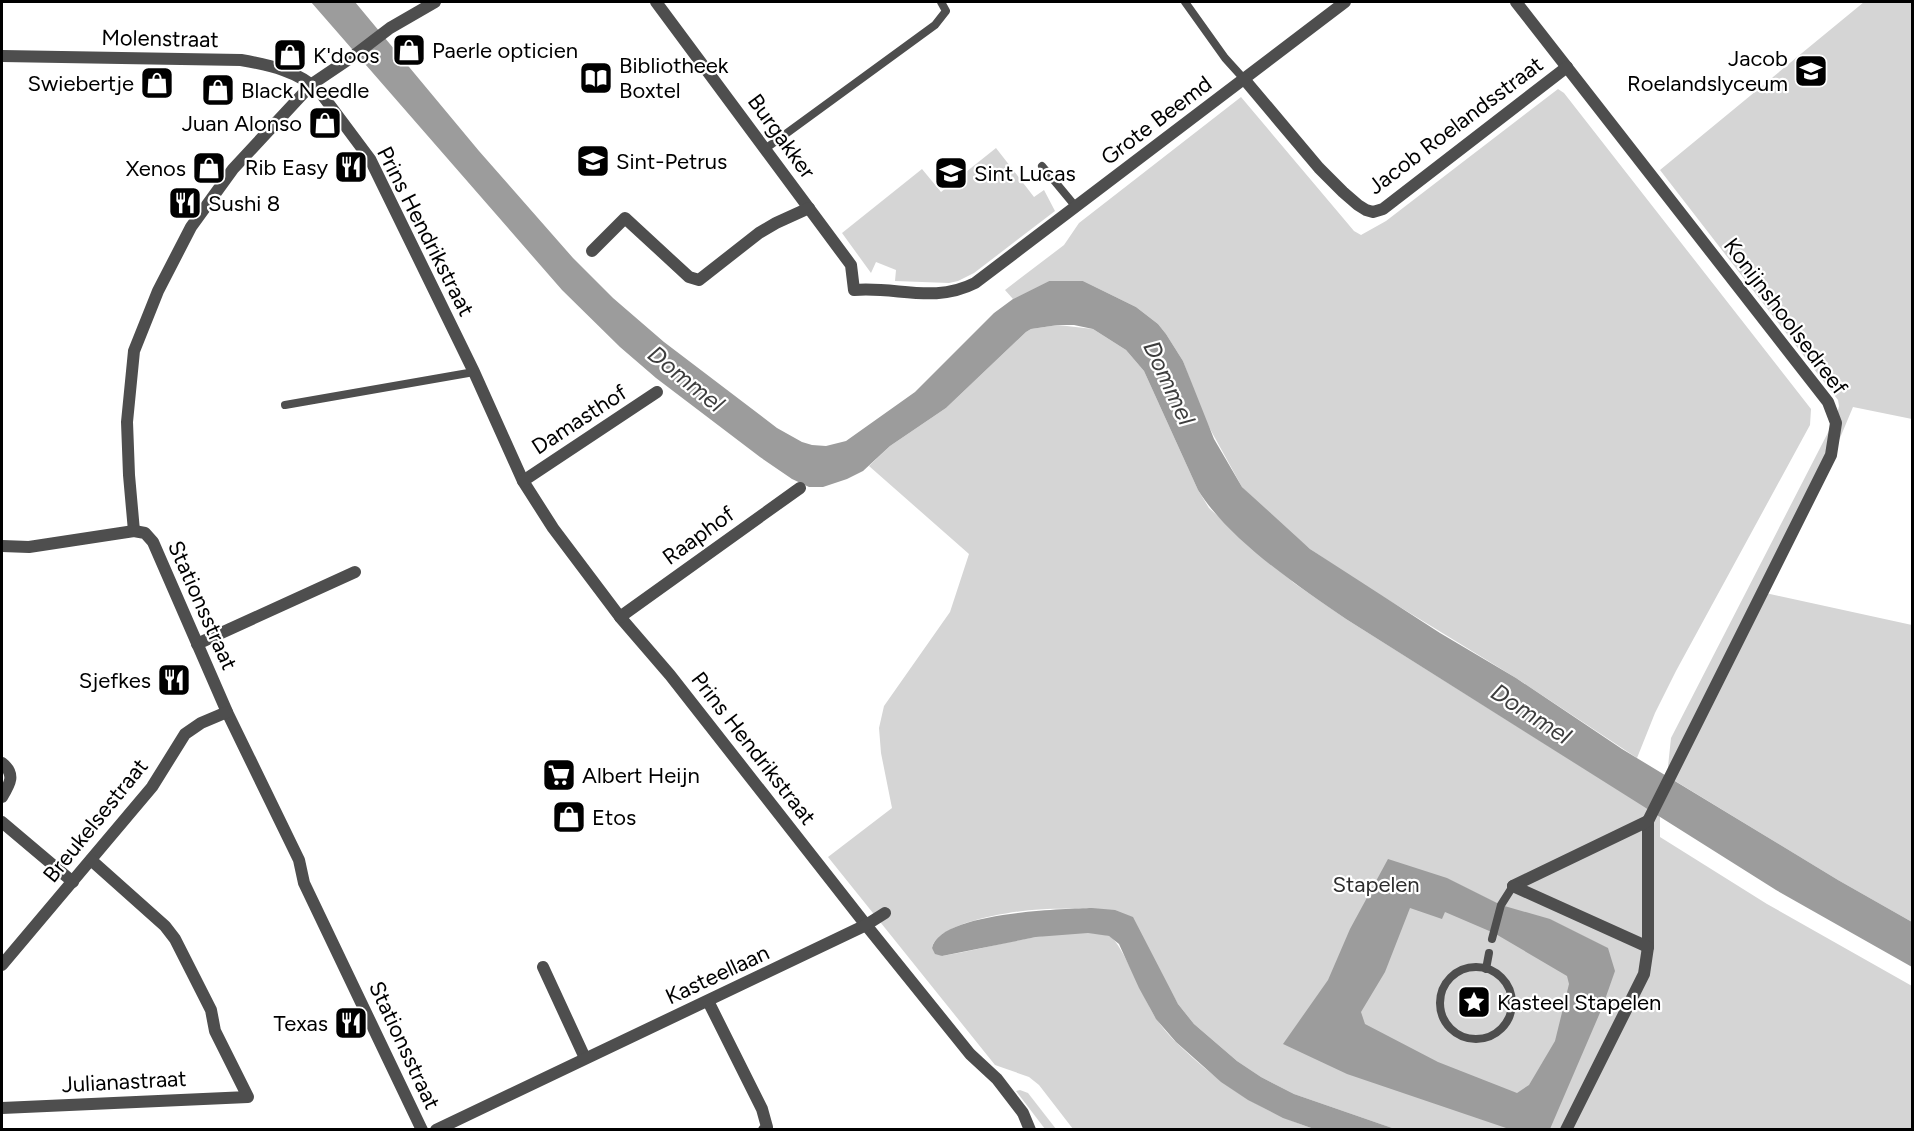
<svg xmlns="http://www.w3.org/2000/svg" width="1914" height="1131" viewBox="0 0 1914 1131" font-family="Figtree,sans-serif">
<rect width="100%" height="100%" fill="#fff"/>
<g fill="#d5d5d5">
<polygon points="1864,2 1912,2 1912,419 1853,407 1840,438 1761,592 1912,625 1912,922 1838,880 1667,776 1671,738 1837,415 1839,406 1838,400 1660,170"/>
<polygon points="1558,89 1564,93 1811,409 1810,425 1676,671 1655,713 1637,758 1516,678 1359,582 1310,549 1278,522 1242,487 1204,418 1183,361 1166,334 1158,324 1136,307 1083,281 1049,281 1013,299 1005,290 1064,245 1079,223 1241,97 1354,231 1361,235 1386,221"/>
<polygon points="996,148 1034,197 1044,190 1055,211 974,273 958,281 949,283 895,281 896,270 876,262 871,273 842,233 922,169 941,192"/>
<path d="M1058,325L1093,329L1126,350L1144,371L1198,490L1209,508L1258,553L1294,583L1346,619L1660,816V837L1767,904L1912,986V1129H1395L1294,1094L1261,1077L1237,1061L1194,1024L1178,1004L1162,976L1092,908C1072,909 1051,908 1032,910C1009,912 936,923 932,948L942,956C986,949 1028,935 1073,933C1084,933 1098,932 1109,936C1121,940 1146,1004 1156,1018C1166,1034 1180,1046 1193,1058C1233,1093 1265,1112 1314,1129H1073L1039,1085L1029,1077L995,1065L828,857L892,808L881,753L879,728L884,706L950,612L969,554L869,466L890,446L946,408L1026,332L1031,329Z"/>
<polygon points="1020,1090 1028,1093 1056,1129 1045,1129 1016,1091"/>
</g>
<g fill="#9c9c9c" fill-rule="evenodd">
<path d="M311,2H355L479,151L573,258L613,298L664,342L777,428L802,442L812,445L826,446L846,441L915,392L994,313L1013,299L1049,281H1083L1136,307L1158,324L1166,334L1183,361L1214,439L1242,487L1310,549L1440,633L1516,678L1622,749L1838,880L1912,922V967L1776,890L1346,619C1298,586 1229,540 1198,490L1144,371L1126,350L1093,329L1074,325H1058L1031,329L1026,332L946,408L890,446L863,471L847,479L823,487H809L792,479L760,457L656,378L620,347L562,290Z"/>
<path d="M1388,859L1447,878L1501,905L1550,919L1608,948L1615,971L1602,1008L1550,1129H1509L1347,1074L1283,1044L1328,980L1350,929ZM1410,908L1442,919L1445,912L1494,933L1567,976L1569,984L1555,1041L1529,1085L1517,1093L1438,1062L1365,1024L1361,1012L1385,972Z"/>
<path d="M1092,908L1115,910L1133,917L1178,1004L1194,1024L1237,1061L1261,1077L1294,1094L1395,1129H1314L1283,1118L1248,1100L1221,1082L1176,1042L1156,1019L1139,988L1119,944L1109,936L1088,933L1036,937L942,956L935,954L932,948C939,912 1062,909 1092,908Z"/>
</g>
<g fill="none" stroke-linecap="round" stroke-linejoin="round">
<g stroke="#4e4e4e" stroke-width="8">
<polyline points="1185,2 1225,58 1244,79"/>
<polyline points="765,149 935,25 946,11 941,2"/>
<polyline points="1042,166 1076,207"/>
<polyline points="285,405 474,372"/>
<polyline points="1492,939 1501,905 1513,886"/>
<circle cx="1476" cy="1003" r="36"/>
<polyline points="1486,969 1489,953"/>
</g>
<g stroke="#4e4e4e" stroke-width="12">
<polyline points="134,531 129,475 127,422 134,351 158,291 191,227 233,169 312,84 352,57 390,28 435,2"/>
<polyline points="197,644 355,572"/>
</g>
<g stroke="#4e4e4e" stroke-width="12">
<path d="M656,2L851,265L854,290C896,286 934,304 975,283L1345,2"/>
<polyline points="1516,2 1828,402 1836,423 1831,455 1648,821 1648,947 1644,974 1566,1130"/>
<path d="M2,56L241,60C269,65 299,71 320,92L370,159L474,372L523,481L553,528L620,617L670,675L866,925L970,1054L997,1079L1023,1113L1030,1130"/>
<polyline points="1244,79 1319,168 1343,192 1358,205 1366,210 1373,212 1383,209 1567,67"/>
<polyline points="592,251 625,218 689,277 699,280 759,233 776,223 809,208"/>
<polyline points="523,481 657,392"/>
<polyline points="2,546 29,547 134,531 145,533 153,542 227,712 299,860 304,883 422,1130"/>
<polyline points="620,617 800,488"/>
<path d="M2,763C16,774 10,784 2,797"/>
<polyline points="2,822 73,882"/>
<polyline points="1513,886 1648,821"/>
<polyline points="1513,886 1648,947"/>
<polyline points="2,965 152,787 185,734 201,723 227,712"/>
<polyline points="543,967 585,1058"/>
<polyline points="708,1001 762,1109 767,1127 764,1130"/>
<polyline points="2,1108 248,1097 215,1031 211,1010 175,939 165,926 91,860"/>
<polyline points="436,1130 866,925 885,913"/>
</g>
</g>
<defs>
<g id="shop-square" transform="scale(1.725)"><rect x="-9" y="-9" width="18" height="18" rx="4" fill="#000" stroke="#fff"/><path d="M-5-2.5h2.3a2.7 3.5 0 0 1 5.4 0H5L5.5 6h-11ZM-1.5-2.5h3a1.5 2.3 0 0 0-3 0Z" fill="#fff"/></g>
<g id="school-square" transform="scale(1.725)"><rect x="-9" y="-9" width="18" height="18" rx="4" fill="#000" stroke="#fff"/><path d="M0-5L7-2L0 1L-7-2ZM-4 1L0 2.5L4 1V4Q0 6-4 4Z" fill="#fff"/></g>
<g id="library-square" transform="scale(1.725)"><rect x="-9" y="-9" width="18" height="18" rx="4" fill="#000" stroke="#fff"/><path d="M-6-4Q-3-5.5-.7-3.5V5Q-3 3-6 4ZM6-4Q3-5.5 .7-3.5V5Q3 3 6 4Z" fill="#fff"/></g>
<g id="restaurant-square" transform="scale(1.725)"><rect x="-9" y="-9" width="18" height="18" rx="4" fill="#000" stroke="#fff"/><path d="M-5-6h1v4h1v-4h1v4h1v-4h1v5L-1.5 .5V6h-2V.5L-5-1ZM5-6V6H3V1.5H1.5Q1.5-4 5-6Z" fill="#fff"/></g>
<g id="university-square" transform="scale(1.725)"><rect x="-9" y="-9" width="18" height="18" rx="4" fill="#000" stroke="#fff"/><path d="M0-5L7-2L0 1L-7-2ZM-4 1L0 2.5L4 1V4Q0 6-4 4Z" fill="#fff"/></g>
<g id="supermarket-square" transform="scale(1.725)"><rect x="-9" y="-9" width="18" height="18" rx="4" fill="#000" stroke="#fff"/><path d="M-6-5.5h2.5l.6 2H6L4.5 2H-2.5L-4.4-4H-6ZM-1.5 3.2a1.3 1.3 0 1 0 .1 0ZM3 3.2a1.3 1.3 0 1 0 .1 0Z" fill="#fff"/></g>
<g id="sight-square" transform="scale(1.725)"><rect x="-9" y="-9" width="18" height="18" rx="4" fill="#000" stroke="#fff"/><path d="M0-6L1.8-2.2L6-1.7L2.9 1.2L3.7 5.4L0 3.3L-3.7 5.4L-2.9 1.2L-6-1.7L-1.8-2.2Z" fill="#fff"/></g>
</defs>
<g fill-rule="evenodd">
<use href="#shop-square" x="409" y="50"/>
<use href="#shop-square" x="290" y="55"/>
<use href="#school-square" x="1811" y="71"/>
<use href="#library-square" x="596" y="78"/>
<use href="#shop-square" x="157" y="83"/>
<use href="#shop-square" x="218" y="90"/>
<use href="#shop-square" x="325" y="123"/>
<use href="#school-square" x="593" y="161"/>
<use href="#restaurant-square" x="351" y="167"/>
<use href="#shop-square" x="209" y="168"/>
<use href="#university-square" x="951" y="173"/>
<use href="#restaurant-square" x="185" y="203"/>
<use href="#restaurant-square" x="174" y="680"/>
<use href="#supermarket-square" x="559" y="775"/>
<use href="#shop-square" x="569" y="817"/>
<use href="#sight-square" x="1474" y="1002"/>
<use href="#restaurant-square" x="351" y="1023"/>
</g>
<g text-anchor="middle" stroke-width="4.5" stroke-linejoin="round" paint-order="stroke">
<g font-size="22" fill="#000" stroke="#fff">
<text transform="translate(160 38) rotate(1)" y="8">Molenstraat</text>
<text transform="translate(1156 120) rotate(-37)" y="8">Grote Beemd</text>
<text transform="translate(1455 125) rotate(-37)" y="8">Jacob Roelandsstraat</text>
<text transform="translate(782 136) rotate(54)" y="8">Burgakker</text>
<text transform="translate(426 231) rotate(63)" y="8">Prins Hendrikstraat</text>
<text transform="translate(1786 316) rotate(53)" y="8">Konijnshoolsedreef</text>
<text transform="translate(579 419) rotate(-33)" y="8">Damasthof</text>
<text transform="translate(698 535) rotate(-36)" y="8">Raaphof</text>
<text transform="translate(203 605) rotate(66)" y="8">Stationsstraat</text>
<text transform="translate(754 748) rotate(52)" y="8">Prins Hendrikstraat</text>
<text transform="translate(95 820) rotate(-51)" y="8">Breukelsestraat</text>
<text transform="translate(717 974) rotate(-25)" y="8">Kasteellaan</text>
<text transform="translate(405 1045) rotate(65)" y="8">Stationsstraat</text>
<text transform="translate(124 1081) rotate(-3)" y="8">Julianastraat</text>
</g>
<g font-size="22" fill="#000" stroke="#fff" text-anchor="start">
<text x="432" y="58">Paerle opticien</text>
<text x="313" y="63">K'doos</text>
<text x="1788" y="66" text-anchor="end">Jacob<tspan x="1788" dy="25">Roelandslyceum</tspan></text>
<text x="619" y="73">Bibliotheek<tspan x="619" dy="25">Boxtel</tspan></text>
<text x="134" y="91" text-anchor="end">Swiebertje</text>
<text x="241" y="98">Black Needle</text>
<text x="302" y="131" text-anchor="end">Juan Alonso</text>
<text x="616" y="169">Sint-Petrus</text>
<text x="328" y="175" text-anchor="end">Rib Easy</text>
<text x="186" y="176" text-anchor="end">Xenos</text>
<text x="974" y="181">Sint Lucas</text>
<text x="208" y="211">Sushi 8</text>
<text x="151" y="688" text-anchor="end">Sjefkes</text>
<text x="582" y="783">Albert Heijn</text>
<text x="592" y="825">Etos</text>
<text x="1497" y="1010">Kasteel Stapelen</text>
<text x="328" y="1031" text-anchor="end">Texas</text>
</g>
<g font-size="22" fill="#2c2c2c" stroke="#fff">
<text x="1376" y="892">Stapelen</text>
</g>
<g font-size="24" font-style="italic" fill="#3d3d3d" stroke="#fff">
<text transform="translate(686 379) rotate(39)" y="8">Dommel</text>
<text transform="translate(1169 383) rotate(65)" y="8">Dommel</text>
<text transform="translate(1531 714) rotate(33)" y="8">Dommel</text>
</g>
</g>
<rect width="1914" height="1131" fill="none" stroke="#000000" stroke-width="6"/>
</svg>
